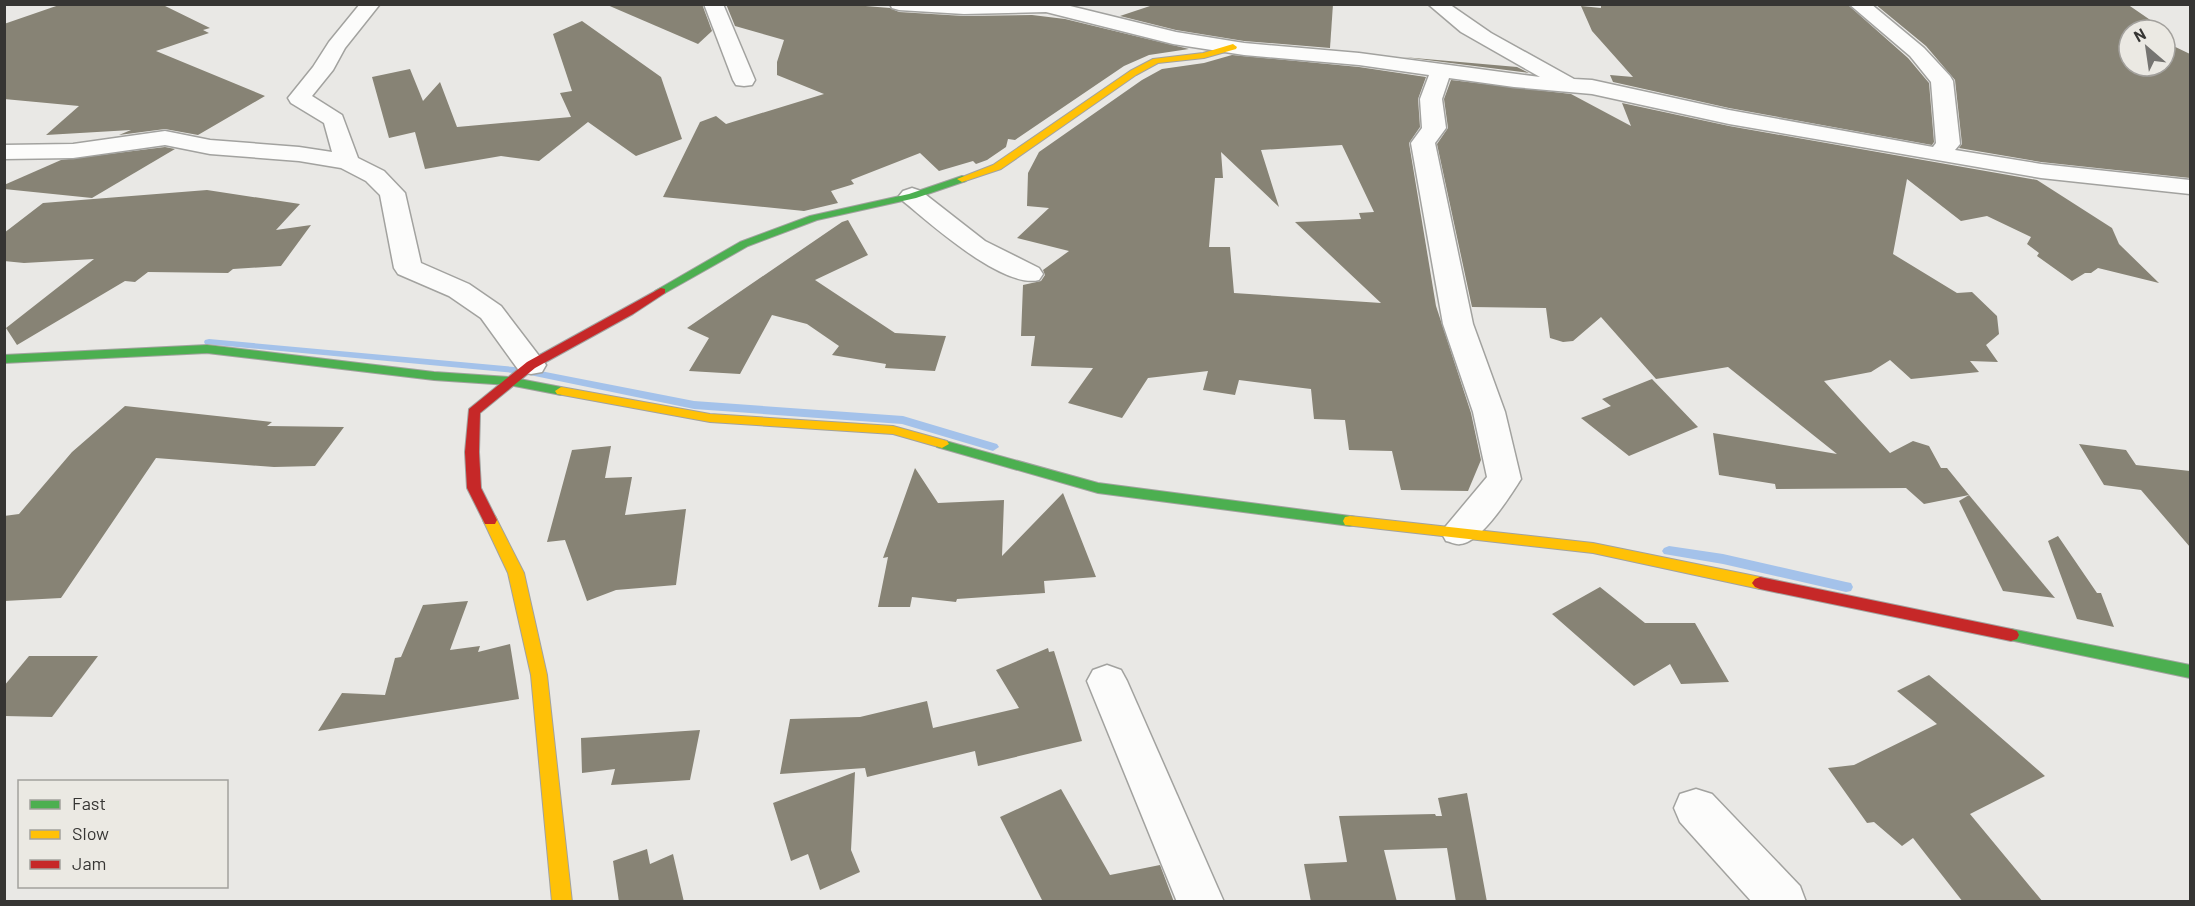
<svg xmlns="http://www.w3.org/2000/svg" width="2195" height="906" viewBox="0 0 2195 906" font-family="Barlow,sans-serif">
<rect width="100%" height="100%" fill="#e9e8e5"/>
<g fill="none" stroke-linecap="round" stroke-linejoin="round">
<g fill="#a4c2ea" fill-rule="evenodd">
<polygon points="209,339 525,368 694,401 903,416 997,444 999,447 993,451 902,424 694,409 525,374 205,344 204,342 205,340"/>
<polygon points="1669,546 1723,554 1846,582 1851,583 1853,587 1851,591 1846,592 1723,564 1664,554 1662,551 1664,548"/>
</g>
</g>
<g fill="#878375" fill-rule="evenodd">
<polygon points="62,4 161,4 210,28 203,30 209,33 156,51 265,96 198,135 165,129 119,135 131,130 46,135 79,106 4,99 4,24"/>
<polygon points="605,4 702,4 712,31 698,44"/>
<polygon points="726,4 841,4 890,8 899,12 964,16 1032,15 1065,19 1189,49 1149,55 1124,66 1015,140 1008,139 1006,147 987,160 976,164 973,161 939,171 920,153 851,180 854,184 831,191 838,203 804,211 663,197 700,122 716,116 726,124 824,94 777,75 777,62 784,40 735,26"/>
<polygon points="1156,4 1333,4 1330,48 1244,41 1176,30 1120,16"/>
<polygon points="1601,4 1847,4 1908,58 1929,83 1934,142 1932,145 1729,108 1613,82 1610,75 1633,77 1592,31 1581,6 1601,8"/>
<polygon points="1875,4 2127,4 2162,28 2129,30 2129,66 2165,66 2165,42 2190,54 2190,178 2041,162 1959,148 1962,144 1955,80 1926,46"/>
<polygon points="582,21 661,77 682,139 636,156 588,122 539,161 501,156 425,169 415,132 389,138 372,77 410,69 423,101 440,82 457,127 571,117 560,93 572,91 553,34"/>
<path d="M1232,55L1359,67L1426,77L1418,99L1420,127L1409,143L1436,306L1471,413L1481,460L1468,491L1401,490L1392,451L1349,450L1345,420L1314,419L1311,389L1239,380L1235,395L1203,390L1208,371L1148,378L1122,418L1068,403L1093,368L1031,366L1035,336H1021L1023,285L1041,281L1045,275L1043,270L1069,251L1017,238L1049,208L1027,206L1028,173L1039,152L1142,80L1162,69L1204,63ZM1342,145L1374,212L1359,213L1361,219L1295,222L1381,303L1234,293L1230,247H1209L1215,178H1223L1221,152L1279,207L1261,150Z"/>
<polygon points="1403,57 1517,67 1529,73"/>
<polygon points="1451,80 1571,94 1631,126 1622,103 1729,126 2037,180 2112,228 2119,244 2159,283 2098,268 2091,273 2085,273 2072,281 2037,256 2039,253 2027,244 2031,237 1987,216 1961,221 1907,179 1893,254 1957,293 1972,292 1997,316 1999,334 1986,345 1998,362 1970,361 1979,372 1911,379 1890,360 1871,372 1824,381 1890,453 1913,441 1929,446 1941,468 1947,468 1969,495 1924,504 1906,488 1776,489 1775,484 1719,475 1713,433 1837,454 1728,367 1656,379 1601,317 1573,341 1563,342 1550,338 1546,308 1472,307 1437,144 1448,128 1444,99"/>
<polygon points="165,147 175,149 92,198 4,189 4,185 61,160"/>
<polygon points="207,190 300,204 276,230 311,225 281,266 233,269 228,273 148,272 135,282 125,281 17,345 6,328 94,259 24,263 4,261 4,233 43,203"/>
<polygon points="848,220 868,255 815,280 895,333 946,336 935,371 885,368 886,364 832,355 839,346 807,324 772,315 740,374 689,371 709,338 687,328 842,222"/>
<polygon points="1652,379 1698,427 1629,456 1581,418 1611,406 1602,399"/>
<polygon points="125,406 272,422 267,426 344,427 315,466 274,467 156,458 61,598 4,601 4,516 19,514 72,452"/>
<polygon points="2079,444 2126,450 2136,465 2190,471 2190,547 2141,490 2104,485"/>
<polygon points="611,446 605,478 632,477 625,515 686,509 676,585 616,590 587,601 565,540 547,542 572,450"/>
<polygon points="915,468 938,503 1004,500 1002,556 1063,493 1096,577 1044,581 1045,593 957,599 956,602 912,597 910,607 878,607 888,557 883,558"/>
<polygon points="1969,495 2055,598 2003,591 1959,501"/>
<polygon points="2058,536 2097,593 2101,593 2114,627 2077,619 2048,541"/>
<polygon points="1600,587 1645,623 1695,623 1729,682 1681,684 1670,664 1634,686 1552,614"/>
<polygon points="468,601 450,650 480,646 478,652 510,644 519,699 318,731 342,693 385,695 395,658 401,657 423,605"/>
<polygon points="1048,648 1049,652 1054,651 1082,741 978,766 975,751 867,777 865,768 780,774 790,719 860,717 927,701 933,728 1019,708 996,670"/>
<polygon points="29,656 98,656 52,717 4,716 4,686"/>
<polygon points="1929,675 2045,776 1970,814 2043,902 1963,902 1913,838 1902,846 1874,822 1867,823 1828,768 1854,765 1937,724 1897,691"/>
<polygon points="700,730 690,780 611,785 615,769 582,773 581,738"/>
<polygon points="855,772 851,850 860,872 820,890 808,854 791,861 773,803"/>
<polygon points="1061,789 1110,875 1160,865 1174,902 1043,902 1000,817"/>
<polygon points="1467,793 1487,902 1456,902 1447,848 1384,850 1397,902 1311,902 1304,864 1347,862 1339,816 1435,814 1436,816 1442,816 1438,798"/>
<polygon points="647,849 650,864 673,854 684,902 619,902 613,861"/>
</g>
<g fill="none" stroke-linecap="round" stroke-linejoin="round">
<g stroke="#a2a29f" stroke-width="3">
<g id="street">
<polygon points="360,4 380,4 345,48 333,70 312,96 342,115 358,158 384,171 405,193 421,263 469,284 501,306 546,365 542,372 531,374 520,372 481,318 449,296 398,274 394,268 380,195 366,181 341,168 299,161 210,154 165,145 73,158 4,159 4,145 73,144 165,131 210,140 299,147 332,152 324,123 291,103 288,98 313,67 329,42"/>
<polygon points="704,4 723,4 755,80 752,85 744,86 736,85 733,80"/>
<path d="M890,4H1062L1176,32L1244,43L1359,53L1540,77L1461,32L1428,4H1449L1491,33L1574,79L1592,80L1729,110L1933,147L1936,143L1931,82L1910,56L1849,4H1871L1924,48L1950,76L1953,81L1960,144L1955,150L2041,164L2190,180V194L2041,178L1729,124L1592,94L1514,87L1449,78L1442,99L1446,128L1435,143L1473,324L1505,412L1521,479C1510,496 1481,543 1460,544C1456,545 1451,542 1446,541L1441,532L1487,477L1473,412L1443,324L1411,143L1422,128L1420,99L1429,75L1359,65L1244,55L1173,44L1046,12L964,14L899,10L892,8Z"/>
<path d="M912,188L921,191L985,241L1039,268L1043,274L1039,280C1003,289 931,224 903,201L899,196L903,191Z"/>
<polygon points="1107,665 1121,670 1127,681 1224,902 1177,902 1087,681 1093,670"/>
<polygon points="1696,789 1712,794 1800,886 1806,902 1752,902 1680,822 1674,808 1680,794"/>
</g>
</g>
<g stroke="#a2a29f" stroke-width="2">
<g id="fast">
<polygon points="962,176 966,177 966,181 916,198 817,220 748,246 665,293 657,293 655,291 740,242 810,216 909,194"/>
<polygon points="207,345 434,372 509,377 561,387 567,391 561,395 509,385 434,380 207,353 4,363 4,355"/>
<polygon points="942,440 1098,483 1350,516 1355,517 1357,521 1355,525 1350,526 1098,493 937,447 935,444"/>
<polygon points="2011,629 2190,665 2190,678 2005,639 2003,635 2005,631"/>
</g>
</g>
<g stroke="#a2a29f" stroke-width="2">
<g id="slow">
<polygon points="1233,44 1237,47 1236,49 1204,58 1158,63 1136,75 1001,169 962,182 957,179 993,165 1130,71 1153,59 1203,53"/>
<polygon points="561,387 710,414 893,426 947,441 949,444 942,448 893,434 710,422 557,394 555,391"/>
<polygon points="490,515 495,516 497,520 524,573 547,675 572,902 552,902 531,675 508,573 483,520 485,516"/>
<polygon points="1350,516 1593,543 1760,577 1765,579 1768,583 1765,587 1760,589 1593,553 1345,525 1343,521 1345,517"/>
</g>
</g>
<g stroke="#a2a29f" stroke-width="2">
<g id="jam">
<polygon points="661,288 665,289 665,293 633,314 535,368 480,413 479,452 481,488 497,520 495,524 485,524 467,488 465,452 469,409 527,362"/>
<polygon points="1760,577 2011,629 2017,631 2019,635 2017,639 2011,641 1760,589 1755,587 1752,583 1755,579"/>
</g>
</g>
<use href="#street" fill="#fcfcfb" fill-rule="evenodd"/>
<use href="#fast" fill="#4caf50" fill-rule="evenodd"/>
<use href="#slow" fill="#ffc107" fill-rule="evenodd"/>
<use href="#jam" fill="#c62828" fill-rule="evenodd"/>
</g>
<rect width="2195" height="906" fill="none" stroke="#363533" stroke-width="12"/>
<rect x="18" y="780" width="210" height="108" fill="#ebe9e3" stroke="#a3a19d" stroke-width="1.5"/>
<rect x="30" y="800" width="30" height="9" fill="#4caf50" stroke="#a3a19d" stroke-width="1.5"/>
<text x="72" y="810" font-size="18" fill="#363533">Fast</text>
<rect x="30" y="830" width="30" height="9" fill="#ffc107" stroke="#a3a19d" stroke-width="1.5"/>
<text x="72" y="840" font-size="18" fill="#363533">Slow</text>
<rect x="30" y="860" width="30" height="9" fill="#c62828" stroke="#a3a19d" stroke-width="1.5"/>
<text x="72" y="870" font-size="18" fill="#363533">Jam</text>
<g transform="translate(2147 48) rotate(331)"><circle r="28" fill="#ebe9e3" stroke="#a3a19d" stroke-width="1.5"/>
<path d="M0-4.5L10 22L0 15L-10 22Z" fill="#757471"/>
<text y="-9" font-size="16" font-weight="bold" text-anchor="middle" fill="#363533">N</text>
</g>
</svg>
